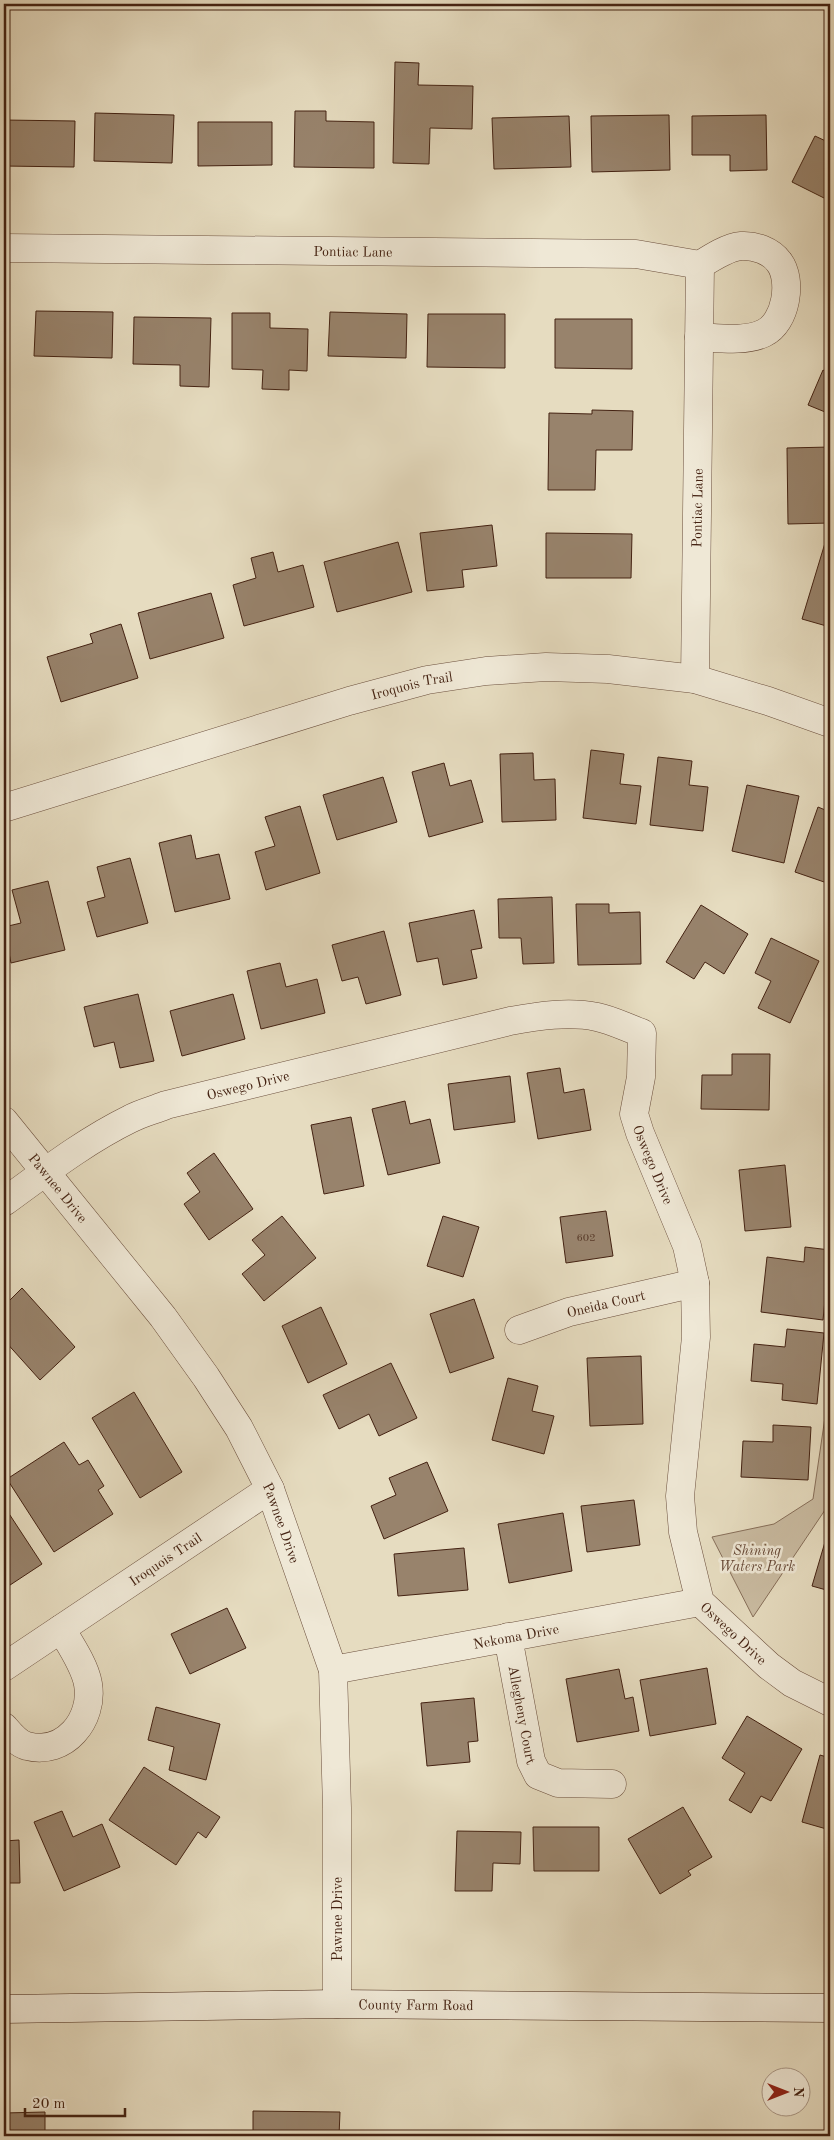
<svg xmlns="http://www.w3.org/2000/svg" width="834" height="2140" viewBox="0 0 834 2140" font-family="'Old Standard TT',serif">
<rect width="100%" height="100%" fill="#e6dcc0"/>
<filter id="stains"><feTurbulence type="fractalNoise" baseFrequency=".004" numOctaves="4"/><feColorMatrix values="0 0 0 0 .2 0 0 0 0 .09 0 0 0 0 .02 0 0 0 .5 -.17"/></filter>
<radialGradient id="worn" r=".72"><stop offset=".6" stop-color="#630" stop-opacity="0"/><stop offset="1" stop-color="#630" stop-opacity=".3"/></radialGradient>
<polygon fill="#cabca2" stroke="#876f5a" points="830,1383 830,1512 825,1510 753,1617 712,1537 774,1524 813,1499"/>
<g fill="#98836c" stroke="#442212">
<polygon points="395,62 419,63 418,85 473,86 472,129 430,128 429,164 393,163"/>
<polygon points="295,111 326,111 326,121 374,122 374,168 294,167"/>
<polygon points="95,113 174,115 172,163 94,161"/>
<polygon points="669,115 670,170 592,172 591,116"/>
<polygon points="766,115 767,170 730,171 730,155 692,155 692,116"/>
<polygon points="569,116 571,167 494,169 492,118"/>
<polygon points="4,120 75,121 74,167 4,166"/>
<polygon points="198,122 272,122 272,165 198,166"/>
<polygon points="815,136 830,143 830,201 792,182"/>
<polygon points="36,311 113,312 112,358 34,356"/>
<polygon points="330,312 407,314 406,358 328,356"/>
<polygon points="232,313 270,313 270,328 308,329 307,371 289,370 289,390 262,389 263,370 232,369"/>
<polygon points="428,314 505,314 505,368 427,367"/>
<polygon points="134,317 211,318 209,387 180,386 180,365 133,364"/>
<polygon points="555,319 632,319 632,369 555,368"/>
<polygon points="823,370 830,374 830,414 808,405"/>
<polygon points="592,410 633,411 632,450 596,450 595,490 548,490 549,413 592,414"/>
<polygon points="830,447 830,523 788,524 787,448"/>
<polygon points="492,525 497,566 462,570 464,587 427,591 420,533"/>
<polygon points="546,533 632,534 631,578 546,578"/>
<polygon points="398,542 412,592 337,612 324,562"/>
<polygon points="825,543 830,545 830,627 802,619"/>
<polygon points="273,552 278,572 303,565 314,607 244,626 233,585 256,578 251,558"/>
<polygon points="211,593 224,638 150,659 138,613"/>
<polygon points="121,624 138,678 61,702 47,657 93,643 90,634"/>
<polygon points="591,750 624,754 620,784 641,786 636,824 583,818"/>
<polygon points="533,753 534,780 555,779 556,820 502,822 500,754"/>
<polygon points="658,757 692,761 689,785 708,787 703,831 650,825"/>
<polygon points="444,763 450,786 471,780 483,822 429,837 412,772"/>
<polygon points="383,777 397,822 337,840 323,795"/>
<polygon points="747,785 799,796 784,863 732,851"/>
<polygon points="300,806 320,873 266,890 255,852 275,846 265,817"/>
<polygon points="818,807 830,812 830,884 795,872"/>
<polygon points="191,835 196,859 219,854 230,899 175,912 159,843"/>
<polygon points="130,858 148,923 97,937 87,902 105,897 97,867"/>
<polygon points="48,881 65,950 11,963 4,927 21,923 12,890"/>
<polygon points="552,897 554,963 523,964 521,938 499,938 498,899"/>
<polygon points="576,904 609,904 609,913 640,912 641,964 578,965"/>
<polygon points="701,905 748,934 724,974 705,962 694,979 666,962"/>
<polygon points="474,910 482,948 471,950 477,978 443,985 438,958 417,962 409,923"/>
<polygon points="384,931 401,995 366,1004 358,977 342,981 332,945"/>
<polygon points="771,938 819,961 790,1023 758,1008 771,981 755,973"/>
<polygon points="280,963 286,987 317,979 325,1013 261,1029 247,971"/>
<polygon points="138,994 154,1061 120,1068 114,1042 94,1047 84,1007"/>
<polygon points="233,994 245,1039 182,1056 170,1011"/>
<polygon points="732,1054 770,1054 769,1110 701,1109 702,1075 732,1075"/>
<polygon points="560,1068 564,1093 584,1089 591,1130 538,1139 527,1073"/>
<polygon points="510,1076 515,1122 454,1130 448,1084"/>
<polygon points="405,1101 410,1124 430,1119 440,1163 388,1175 372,1109"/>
<polygon points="351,1117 364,1186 324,1194 311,1125"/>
<polygon points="214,1153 253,1209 209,1240 184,1204 200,1192 187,1173"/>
<polygon points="785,1165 791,1227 745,1231 739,1170"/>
<polygon points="606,1211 613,1256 566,1263 560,1217"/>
<polygon points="282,1216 316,1258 264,1301 242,1274 265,1255 252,1240"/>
<polygon points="443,1216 479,1227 463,1277 427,1266"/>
<polygon points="805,1247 830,1250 823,1320 761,1312 767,1257 804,1262"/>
<polygon points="22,1288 75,1347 40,1380 4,1340 4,1306"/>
<polygon points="474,1299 494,1358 450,1373 430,1314"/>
<polygon points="321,1307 347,1364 308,1383 282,1326"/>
<polygon points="787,1329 824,1333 817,1404 782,1400 783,1384 751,1381 754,1344 785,1347"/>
<polygon points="641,1356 643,1424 590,1426 587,1358"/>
<polygon points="391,1363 417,1418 379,1436 369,1414 339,1429 323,1395"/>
<polygon points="508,1378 538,1386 532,1411 554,1416 544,1454 492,1440"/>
<polygon points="134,1392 182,1472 140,1498 92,1418"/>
<polygon points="773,1425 811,1427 808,1480 741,1477 743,1441 773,1442"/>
<polygon points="64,1442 79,1465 88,1460 104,1486 98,1490 113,1514 54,1552 7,1479"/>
<polygon points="427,1462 448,1511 384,1539 371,1506 396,1495 389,1478"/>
<polygon points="634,1500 640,1545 587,1552 581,1506"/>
<polygon points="4,1506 42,1564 4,1589"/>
<polygon points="563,1513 572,1571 509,1583 498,1524"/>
<polygon points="825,1542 830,1544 830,1591 812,1586"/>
<polygon points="464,1548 468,1590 398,1596 394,1554"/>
<polygon points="227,1608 246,1648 190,1674 171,1634"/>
<polygon points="707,1668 716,1724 650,1736 640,1680"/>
<polygon points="619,1669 625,1699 633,1697 639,1731 577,1742 566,1679"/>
<polygon points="474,1698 478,1741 468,1742 470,1762 427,1766 421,1703"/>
<polygon points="156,1707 220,1724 206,1780 169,1770 174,1747 148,1740"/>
<polygon points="747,1716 802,1749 771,1801 761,1796 751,1813 729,1800 745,1773 722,1758"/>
<polygon points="820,1755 830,1758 830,1830 802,1822"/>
<polygon points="144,1767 220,1817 206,1838 198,1832 176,1865 109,1820"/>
<polygon points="683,1807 712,1857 688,1871 691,1875 660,1894 628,1839"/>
<polygon points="62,1811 73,1837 102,1824 120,1867 64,1891 34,1822"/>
<polygon points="533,1827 599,1827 599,1871 534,1871"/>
<polygon points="457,1831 521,1832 520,1864 493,1863 492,1891 455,1891"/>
<polygon points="19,1840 20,1883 4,1883 4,1841"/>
<polygon points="253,2111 340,2112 339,2136 253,2136"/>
<polygon points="45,2112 45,2136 4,2136 4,2113"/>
</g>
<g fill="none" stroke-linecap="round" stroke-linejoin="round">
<g stroke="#6c503e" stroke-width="29">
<g id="street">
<path id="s1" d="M4,248L636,254L700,265L695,679"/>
<path d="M699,337C719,338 745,342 764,333C786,323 793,280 779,262C771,251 755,245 741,246C728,247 711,258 700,265"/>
<path id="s2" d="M4,808L349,701L427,680L486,671L546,667L608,669L695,679L768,701L830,723"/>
<path id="s3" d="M4,1121L163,1317L206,1377L239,1428L270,1489L333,1670L337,1808V2004"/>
<path id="s4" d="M4,1202C44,1173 85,1141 130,1119C141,1113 154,1110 166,1105L510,1021C538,1016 569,1011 597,1017C612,1020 627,1028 642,1033L641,1077L634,1114L640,1133L687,1246L695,1283L696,1337L680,1496L683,1532L700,1602L769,1666L792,1683L830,1702"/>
<path id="s5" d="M519,1330L569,1312L695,1283"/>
<path id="s6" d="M508,1637L531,1761L538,1775L558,1783L612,1784"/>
<path id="s7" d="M4,1667L270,1489"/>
<path id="s8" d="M333,1670L700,1602"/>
<path d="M4,1727C10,1734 18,1744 27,1746C65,1756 94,1719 88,1684C85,1666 70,1644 61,1629"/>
</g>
</g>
<g stroke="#442212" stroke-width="29">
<g id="secondary">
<path id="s9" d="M4,2009L337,2004L830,2008"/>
</g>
</g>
<use href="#street" stroke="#efe8d6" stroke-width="28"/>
<use href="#secondary" stroke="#efe8d6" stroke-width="28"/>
</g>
<g text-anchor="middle" stroke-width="5" stroke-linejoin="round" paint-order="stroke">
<g font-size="11" fill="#593a28">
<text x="586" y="1241">602</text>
</g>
<g font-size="14" fill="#442212" stroke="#efe8d6">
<text dy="5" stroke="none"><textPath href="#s1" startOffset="349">Pontiac Lane</textPath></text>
<text transform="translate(697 508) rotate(-89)" y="5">Pontiac Lane</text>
<text dy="5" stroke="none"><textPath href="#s2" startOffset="426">Iroquois Trail</textPath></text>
<text dy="5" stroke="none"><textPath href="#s4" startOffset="274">Oswego Drive</textPath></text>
<text dy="5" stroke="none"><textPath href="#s4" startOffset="815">Oswego Drive</textPath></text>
<text dy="5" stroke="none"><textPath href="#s3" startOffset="86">Pawnee Drive</textPath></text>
<text dy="5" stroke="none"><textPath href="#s5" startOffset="91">Oneida Court</textPath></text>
<text dy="5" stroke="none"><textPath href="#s3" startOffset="491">Pawnee Drive</textPath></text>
<text dy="5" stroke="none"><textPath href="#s7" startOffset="194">Iroquois Trail</textPath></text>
<text dy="5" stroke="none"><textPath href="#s4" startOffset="1309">Oswego Drive</textPath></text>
<text dy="5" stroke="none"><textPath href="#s8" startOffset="186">Nekoma Drive</textPath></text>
<text dy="5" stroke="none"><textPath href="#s6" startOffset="79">Allegheny Court</textPath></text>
<text transform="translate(337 1919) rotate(-90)" y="5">Pawnee Drive</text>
<text dy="5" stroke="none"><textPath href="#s9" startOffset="412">County Farm Road</textPath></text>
</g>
<g font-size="14" font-style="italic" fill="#664836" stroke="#efe8d6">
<text x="757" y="1555">Shining<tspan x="757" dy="16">Waters Park</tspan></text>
</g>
</g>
<rect width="834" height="2140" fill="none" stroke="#e6dcc0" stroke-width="20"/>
<rect x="5" y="5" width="824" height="2130" fill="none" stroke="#442212" stroke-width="2.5"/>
<rect x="10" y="10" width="814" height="2120" fill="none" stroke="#442212"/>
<g transform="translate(786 2092) rotate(90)"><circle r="24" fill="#efe8d6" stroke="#ab9988"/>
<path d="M0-4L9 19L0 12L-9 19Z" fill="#8f2418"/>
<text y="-8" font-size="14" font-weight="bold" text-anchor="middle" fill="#442212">N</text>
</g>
<path d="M25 2108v8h100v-8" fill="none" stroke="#442212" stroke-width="2.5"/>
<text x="32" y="2108" font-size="15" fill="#442212" stroke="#efe8d6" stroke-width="4" paint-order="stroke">20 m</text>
<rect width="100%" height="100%" filter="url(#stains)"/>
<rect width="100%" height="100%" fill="url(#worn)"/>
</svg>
